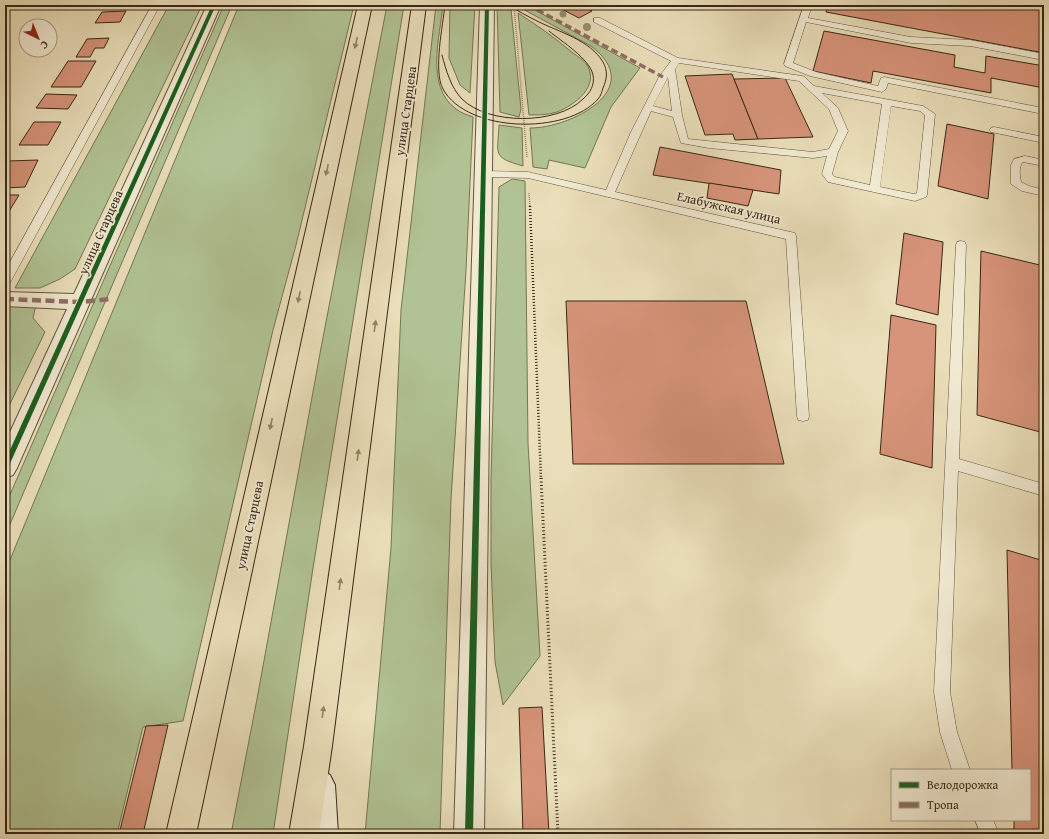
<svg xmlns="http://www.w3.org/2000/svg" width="1049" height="839" viewBox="0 0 1049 839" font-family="'Gentium Book Plus',serif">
<rect width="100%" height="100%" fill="#eadfba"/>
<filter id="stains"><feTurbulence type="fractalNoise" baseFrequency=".005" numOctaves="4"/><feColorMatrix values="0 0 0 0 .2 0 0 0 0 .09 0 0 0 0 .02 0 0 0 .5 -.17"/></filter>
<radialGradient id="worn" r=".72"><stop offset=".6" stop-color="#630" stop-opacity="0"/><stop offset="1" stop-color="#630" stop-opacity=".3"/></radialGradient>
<g fill="#b1c394" stroke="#747556">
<polygon points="169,5 202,5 75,269 60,279 40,288 15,288"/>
<polygon points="224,5 232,5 5,536 5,506"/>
<polygon points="239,5 354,5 296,245 273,330 183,721 143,727 117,834 5,834 5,572"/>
<polygon points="387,5 404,5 313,568 273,834 231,834 257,699 321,348"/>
<path d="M436,5H443C440,37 425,86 456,109C461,113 468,115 473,117L466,270L451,499L440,834H365L391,548L401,310Z"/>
<polygon points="450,5 475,5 470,93 460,85 449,58"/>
<polygon points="497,5 506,5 511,9 521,109 519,117 500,112"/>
<path d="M518,5H526L640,68L611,107L585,168L549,160L547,169L533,167L530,128C571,128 648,89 591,46L519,7Z"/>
<path d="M518,13C537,25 555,38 573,53C577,56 584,60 587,65C600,86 575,105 557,112C548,115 538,115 529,115Z"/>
<path d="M499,125L522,128L523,166C491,157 498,154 499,125Z"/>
<polygon points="512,179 525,181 528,443 540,656 503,705 495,662 491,564 491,480 499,187"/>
<polygon points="5,303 36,305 33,318 45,332 5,414"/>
</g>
<g fill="#d7947a" stroke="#382717">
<polygon points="5,5 30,5 27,9 5,9"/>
<polygon points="554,5 580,5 592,11 579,18"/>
<polygon points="828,5 1044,5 1044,53 826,12"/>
<polygon points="126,11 120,22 95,23 102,12"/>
<polygon points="824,31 955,55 954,67 985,73 986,56 1044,66 1044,88 991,78 991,93 873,71 871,83 813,71"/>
<polygon points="109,38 104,48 95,48 90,57 76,57 87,39"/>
<polygon points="68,61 96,61 81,87 51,87"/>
<polygon points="732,74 758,139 735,140 733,134 705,135 685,76"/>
<polygon points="785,78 813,137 758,139 734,79"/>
<polygon points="46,94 77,95 68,109 36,108"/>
<polygon points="34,122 61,122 48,145 19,145"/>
<polygon points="947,124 994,134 988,199 938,186"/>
<polygon points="660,147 781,170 779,194 653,175"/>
<polygon points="38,160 25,187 5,188 5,164 7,161"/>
<polygon points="709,183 753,190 748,206 707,198"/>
<polygon points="5,195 19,195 5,218"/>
<polygon points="904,233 943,242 938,315 896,304"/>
<polygon points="981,251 1044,266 1044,433 977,415"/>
<polygon points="566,301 746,301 784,464 573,464"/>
<polygon points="891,315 936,325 932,468 880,454"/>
<polygon points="1007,550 1044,561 1044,834 1019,834 1014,832 1014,820 1030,820 1030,770 1012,770"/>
<polygon points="542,707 549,834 523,834 519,708"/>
<polygon points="168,725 143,834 119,834 146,726"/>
</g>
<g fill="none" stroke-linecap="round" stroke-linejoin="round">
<g stroke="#645540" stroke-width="1">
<g id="lane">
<polygon points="152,5 160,5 11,281 9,284 5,285 5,271"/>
<polygon points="804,5 812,5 808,18 911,37 970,40 1044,54 1044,60 970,46 911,43 806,22 793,63 816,72 878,86 881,78 884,77 1038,107 1043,110 1038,113 888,83 886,89 882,92 810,76 785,66 784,64"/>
<path d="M594,18H600L678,58L802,76L805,77L814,86L923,106L935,114L927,195L926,197L915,201L828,182L822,174L827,156L813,158L709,148L681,143L673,117L651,111L615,192L795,233L796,236L809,416L808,420L803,421L798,420L797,416L786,239L528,178L483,177L478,174L483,171L528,172L606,190L631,132L659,77L671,61L594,22ZM679,63L799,81L829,109L838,131L829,149L813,152L688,139L682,115L675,69ZM668,77L672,111L653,106ZM822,93L882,104L870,185L835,177L832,174L838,152L848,131L838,108ZM891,106L920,111L925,115L917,193L914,194L880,187Z"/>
<polygon points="994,127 1044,137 1044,143 991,132 989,130 991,128"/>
<path d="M1025,156L1044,160V166L1023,162C1018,167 1020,176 1021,182L1029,186L1044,190V196L1022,191L1011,184V165L1014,159Z"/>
<polygon points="961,241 965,242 966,245 959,459 1044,484 1044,496 958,471 950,692 957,732 970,770 952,770 940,732 934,692 956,245 957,242"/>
<polygon points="975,820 993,820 999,834 981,834"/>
</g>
</g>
<g stroke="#645540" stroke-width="2">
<g id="street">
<polygon points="207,5 221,5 17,468 13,475 5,478 5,443 67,309 5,306 5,292 74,294"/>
<polygon points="480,5 494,5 484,834 454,834"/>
</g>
</g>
<g stroke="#382717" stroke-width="2">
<polygon id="secondary" points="320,770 330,775 335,785 338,834 308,834 305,785 310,775"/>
</g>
<g stroke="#382717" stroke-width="2">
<g id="primary">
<polygon points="358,5 372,5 196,834 166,834"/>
<polygon points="412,5 426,5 332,746 319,834 289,834 304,746"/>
</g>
</g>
<g stroke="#382717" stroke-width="1.5" stroke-dasharray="0.5 1.5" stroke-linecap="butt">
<polyline points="514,5 527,158"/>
<polyline points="529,193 530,207"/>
</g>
<polyline stroke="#382717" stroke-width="2.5" stroke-dasharray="1 2" stroke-linecap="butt" points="530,206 541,479"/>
<polyline stroke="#382717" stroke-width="3" stroke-dasharray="1 2.5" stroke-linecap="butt" points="541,478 558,834"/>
<use href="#lane" fill="#f1ead2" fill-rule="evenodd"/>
<use href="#street" fill="#f1ead2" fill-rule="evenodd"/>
<use href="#secondary" fill="#f1ead2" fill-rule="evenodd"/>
<use href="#primary" fill="#eadfba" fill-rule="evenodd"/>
<g stroke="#382717" stroke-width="1">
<path d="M445,5C443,25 433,71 443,89C467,133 567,135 598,99C601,96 602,91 603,88C607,79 608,71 603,62C590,40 559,32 537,21C527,16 518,11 508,5"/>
<path d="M442,55C446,70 451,88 462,99C488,125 557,125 583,99C590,93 595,85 593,75C590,59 561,41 549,31"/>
</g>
<polyline stroke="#8d6e63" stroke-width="3.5" stroke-dasharray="7 3.5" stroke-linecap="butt" points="528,5 663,77"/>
<polyline stroke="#8d6e63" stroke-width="4.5" stroke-dasharray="9 4.5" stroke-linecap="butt" points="5,299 80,302 111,299"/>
<g stroke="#f1ead2" stroke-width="2">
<g id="cycleway">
<polygon points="212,5 216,5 8,468 7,470 5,471 5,461"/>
<polygon points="485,5 489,5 473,834 465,834"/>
</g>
</g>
<use href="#cycleway" fill="#1b5e20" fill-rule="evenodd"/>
</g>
<g fill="#998f71">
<circle cx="563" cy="14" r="3.5"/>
<circle cx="587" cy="27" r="4"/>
</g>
<defs><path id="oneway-solid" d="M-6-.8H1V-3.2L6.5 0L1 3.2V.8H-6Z"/></defs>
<g fill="#918368">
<use href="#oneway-solid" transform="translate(356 43) rotate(103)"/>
<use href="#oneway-solid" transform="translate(327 170) rotate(102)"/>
<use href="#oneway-solid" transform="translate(299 297) rotate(102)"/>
<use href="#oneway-solid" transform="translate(375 326) rotate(-82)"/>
<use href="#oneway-solid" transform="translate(271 424) rotate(102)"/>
<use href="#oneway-solid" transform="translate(358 455) rotate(-82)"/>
<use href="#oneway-solid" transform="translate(340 584) rotate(-82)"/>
<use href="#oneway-solid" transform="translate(323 712) rotate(-82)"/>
</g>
<g text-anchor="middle" stroke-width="3.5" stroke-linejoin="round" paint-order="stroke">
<g font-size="13" fill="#382717" stroke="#f1ead2">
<text transform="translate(405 111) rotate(-82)" y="5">улица Старцева</text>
<text transform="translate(729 207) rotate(13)" y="5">Елабужская улица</text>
<text transform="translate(100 232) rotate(-66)" y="5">улица Старцева</text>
<text transform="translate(249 525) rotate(-78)" y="5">улица Старцева</text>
</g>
</g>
<rect width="1049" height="839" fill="none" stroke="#eadfba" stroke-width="20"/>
<rect x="6" y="6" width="1037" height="827" fill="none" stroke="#382717" stroke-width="2"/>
<rect x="10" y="10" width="1029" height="819" fill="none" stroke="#382717"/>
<rect x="891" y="769" width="140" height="52" fill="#f1ead2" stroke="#a79c87"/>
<rect x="899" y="782" width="20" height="6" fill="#1b5e20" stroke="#a79c87"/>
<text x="927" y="789" font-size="12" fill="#382717">Велодорожка</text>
<rect x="899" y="802" width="20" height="6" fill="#8d6e63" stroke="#a79c87"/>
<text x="927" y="809" font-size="12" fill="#382717">Тропа</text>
<g transform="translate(38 38) rotate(137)"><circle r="19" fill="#f1ead2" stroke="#a79c87"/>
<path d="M0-3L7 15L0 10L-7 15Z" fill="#8f2418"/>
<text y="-6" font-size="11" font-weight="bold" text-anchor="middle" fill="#382717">С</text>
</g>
<rect width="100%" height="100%" filter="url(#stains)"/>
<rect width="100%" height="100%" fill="url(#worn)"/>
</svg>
